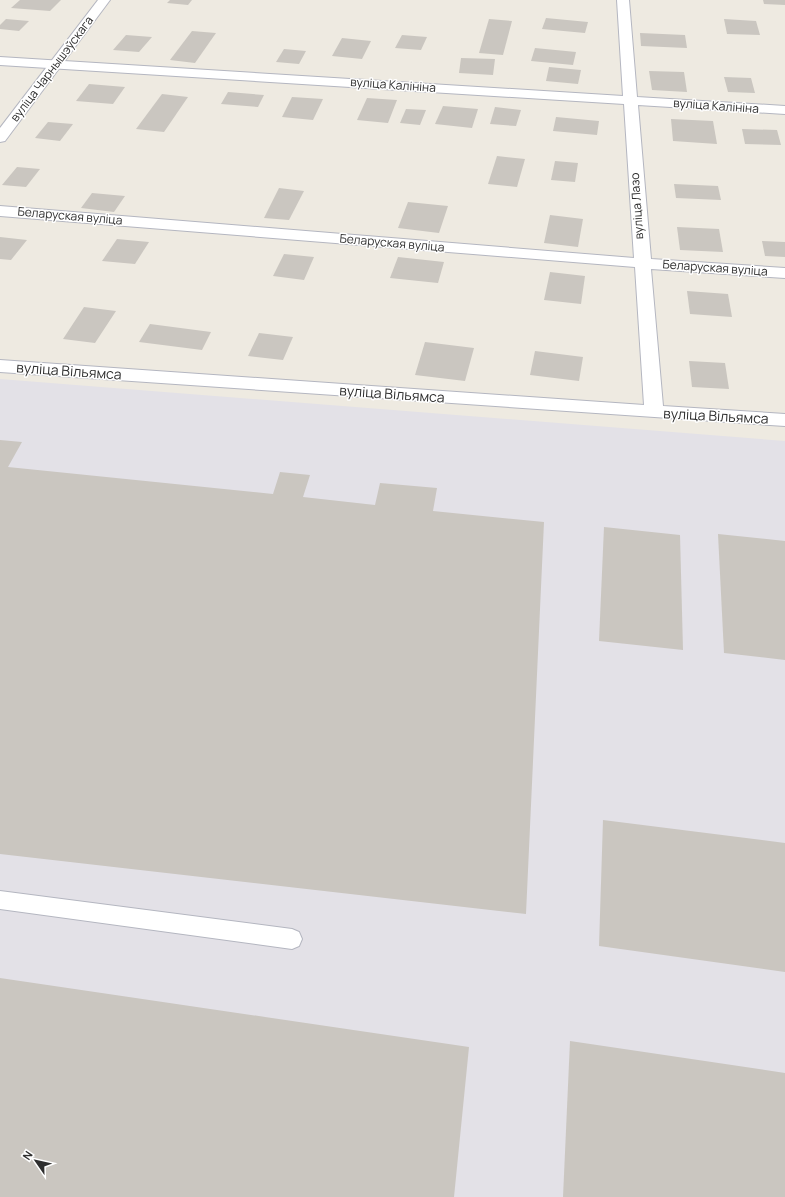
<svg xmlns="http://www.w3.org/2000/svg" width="785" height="1197" viewBox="0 0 785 1197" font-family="Manrope,sans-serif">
<rect width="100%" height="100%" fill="#eeeae1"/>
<polygon fill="#e3e1e7" points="0,379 785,441 785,1197 0,1197"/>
<g fill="#cac6c0">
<polygon points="20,0 61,0 50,11 11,8"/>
<polygon points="170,0 192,0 188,5 167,3"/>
<polygon points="763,0 785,0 785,5 764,4"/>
<polygon points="546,18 588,22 585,33 542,29"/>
<polygon points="6,19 29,21 19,31 0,29 0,25"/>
<polygon points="489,19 512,21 503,55 479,53"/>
<polygon points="724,19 756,21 760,35 727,34"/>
<polygon points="192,31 216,33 195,63 170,60"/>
<polygon points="640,33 685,35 687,48 641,46"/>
<polygon points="126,35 152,37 139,52 113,50"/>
<polygon points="402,35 427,37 421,50 395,48"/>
<polygon points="342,38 371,41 362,59 332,56"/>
<polygon points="535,48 576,52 573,65 531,61"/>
<polygon points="284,49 306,51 299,64 276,62"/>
<polygon points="461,58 495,59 493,75 459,73"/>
<polygon points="549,67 581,70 578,84 546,81"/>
<polygon points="649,71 684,72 687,92 652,90"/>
<polygon points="724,77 751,78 755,93 728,92"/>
<polygon points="89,84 125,87 113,104 76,101"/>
<polygon points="228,92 264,95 258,107 221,104"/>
<polygon points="162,94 188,97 164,132 136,129"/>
<polygon points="292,97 323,99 313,120 282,117"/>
<polygon points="367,98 397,100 388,123 357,120"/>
<polygon points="443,106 478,109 472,128 435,124"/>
<polygon points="495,107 521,110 516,126 490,124"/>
<polygon points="406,109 426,110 420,125 400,123"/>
<polygon points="556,117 599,121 597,135 553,131"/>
<polygon points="671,119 713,121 717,144 673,141"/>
<polygon points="48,122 73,124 60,141 35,138"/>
<polygon points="742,129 777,130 781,145 745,144"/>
<polygon points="497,156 525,159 517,187 488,184"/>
<polygon points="555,161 578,163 575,182 551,180"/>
<polygon points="17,167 40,169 26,187 2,185"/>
<polygon points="674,184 718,186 721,200 676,198"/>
<polygon points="279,188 304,191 289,220 264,218"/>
<polygon points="92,193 125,196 114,212 81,208"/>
<polygon points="408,202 448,206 439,233 398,228"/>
<polygon points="550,215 583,219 578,247 544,243"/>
<polygon points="677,227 719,229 723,252 680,250"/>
<polygon points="0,237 27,240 11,260 0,259"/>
<polygon points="117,239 149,242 135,264 102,261"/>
<polygon points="762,241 785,242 785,257 765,256"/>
<polygon points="284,254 314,257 304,280 273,276"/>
<polygon points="398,257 444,262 438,283 390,278"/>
<polygon points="550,272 585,276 581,304 544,300"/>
<polygon points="687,291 728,294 732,317 690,314"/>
<polygon points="84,307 116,311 95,343 63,339"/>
<polygon points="150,324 211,332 202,350 139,342"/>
<polygon points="259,333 293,337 283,360 248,356"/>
<polygon points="425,342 474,348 465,381 415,375"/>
<polygon points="535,351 583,357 579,381 530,375"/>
<polygon points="689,361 725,363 729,389 692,387"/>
<polygon points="0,440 22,442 8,467 273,494 280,472 310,475 303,497 375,505 380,483 437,488 433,511 544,522 526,914 0,854"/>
<polygon points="604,527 680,535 683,650 599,641"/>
<polygon points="718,534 785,541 785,660 724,653"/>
<polygon points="603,820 785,843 785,972 599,946"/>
<polygon points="0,978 469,1047 454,1197 0,1197"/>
<polygon points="570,1041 785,1073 785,1197 563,1197"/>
</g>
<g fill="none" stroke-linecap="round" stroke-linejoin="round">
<g stroke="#b4b6c0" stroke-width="2">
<polygon id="service" points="0,891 292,929 299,932 302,939 299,946 292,949 0,909"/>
</g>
<g stroke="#b4b6c0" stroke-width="2">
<polygon id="minor" points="617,0 629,0 637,97 785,106 785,114 638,105 651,259 785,268 785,278 651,269 663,406 785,414 785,426 0,372 0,360 644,405 635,267 0,216 0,206 634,258 624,104 0,65 0,57 623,96"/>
</g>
<g stroke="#b4b6c0" stroke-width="2">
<polygon id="secondary" points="98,0 110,0 5,141 0,142 0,128"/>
</g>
<use href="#service" fill="#fff" fill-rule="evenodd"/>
<use href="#minor" fill="#fff" fill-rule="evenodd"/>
<use href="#secondary" fill="#fff" fill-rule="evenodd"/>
</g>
<g text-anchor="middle" stroke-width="3" stroke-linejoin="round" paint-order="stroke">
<g font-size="12" fill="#2e2e2e" stroke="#fff">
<text transform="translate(52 69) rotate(-53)" y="4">вуліца Чарнышэўскага</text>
<text transform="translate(393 85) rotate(4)" y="4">вуліца Калініна</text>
<text transform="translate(716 106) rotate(4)" y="4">вуліца Калініна</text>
<text transform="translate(637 206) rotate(-94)" y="4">вуліца Лазо</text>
<text transform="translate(70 216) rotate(5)" y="4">Беларуская вуліца</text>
<text transform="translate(392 243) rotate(5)" y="4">Беларуская вуліца</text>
<text transform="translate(715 268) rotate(4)" y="4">Беларуская вуліца</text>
</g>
<g font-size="14" fill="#2e2e2e" stroke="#fff">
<text transform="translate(69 371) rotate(4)" y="5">вуліца Вільямса</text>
<text transform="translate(392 394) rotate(4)" y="5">вуліца Вільямса</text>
<text transform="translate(716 416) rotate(3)" y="5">вуліца Вільямса</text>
</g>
</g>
<g transform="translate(36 1161) rotate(304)" stroke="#ffffff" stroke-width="3" paint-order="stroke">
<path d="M0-3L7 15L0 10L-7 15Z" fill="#2e2e2e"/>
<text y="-6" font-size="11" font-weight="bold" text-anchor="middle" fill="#2e2e2e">N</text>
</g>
</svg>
